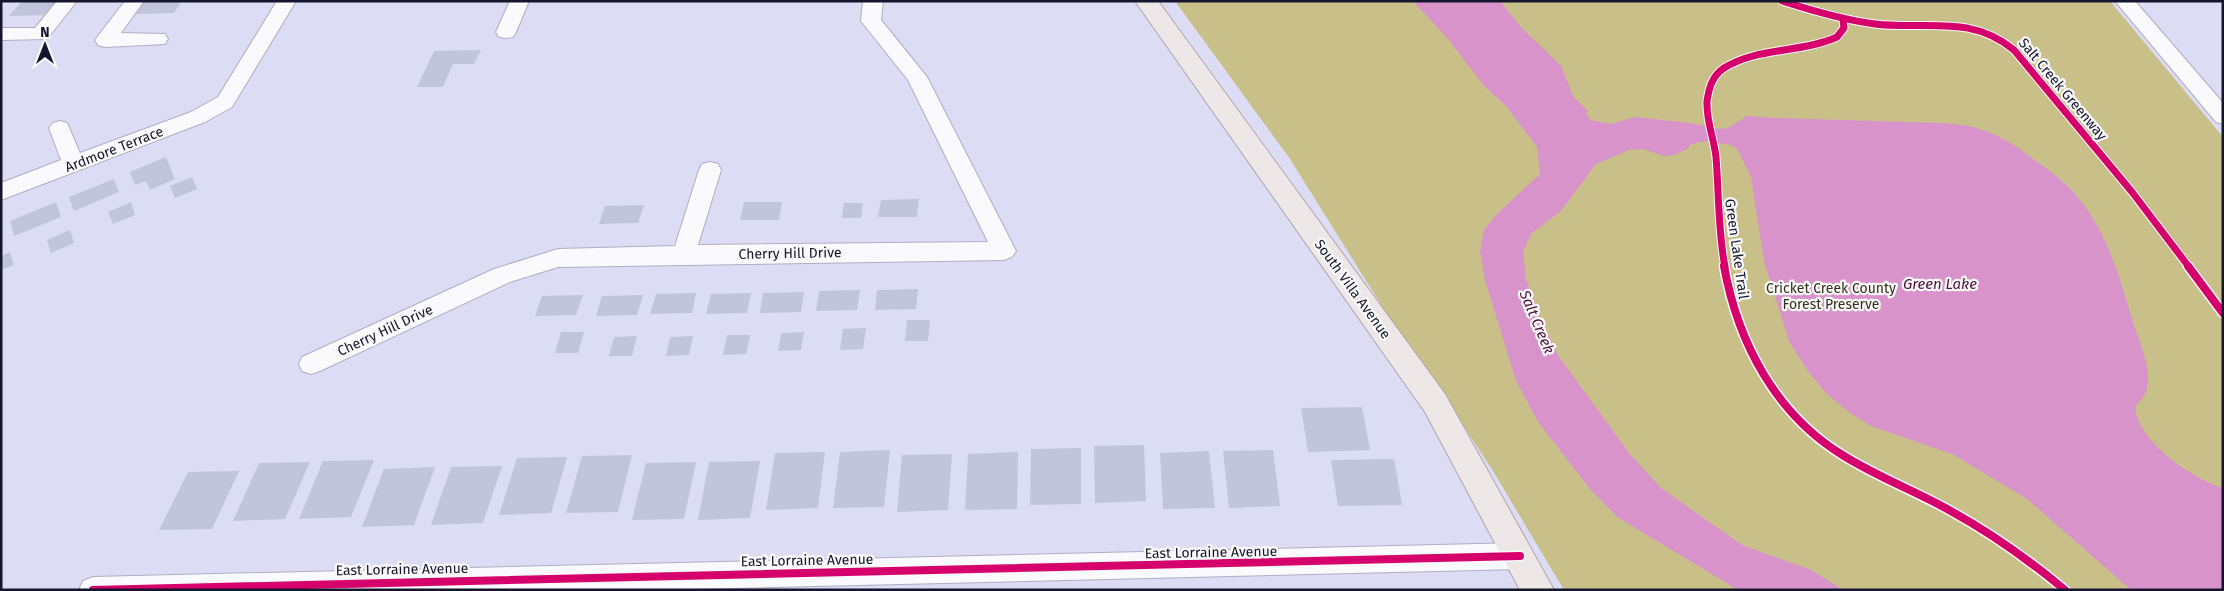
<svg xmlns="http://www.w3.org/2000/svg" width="2224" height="591" viewBox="0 0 2224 591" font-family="'Fira Sans',sans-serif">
<rect width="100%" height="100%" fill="#dcddf4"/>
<polygon fill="#c9c089" points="1175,1 2110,1 2223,137 2223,590 1564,590 1493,471 1421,361 1390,319 1290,159"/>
<path fill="#d993cb" d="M1413,1H1500L1521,27L1561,66L1574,98L1588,111L1586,114L1591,120L1610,124L1635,117L1690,123L1719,129L1728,128L1747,116L1777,118L1942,123C1980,125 2002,135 2032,158C2047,169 2063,180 2076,195C2107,231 2120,278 2133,322C2139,342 2152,368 2147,388C2146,395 2139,402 2135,407C2138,442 2191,478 2223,488V590H2131L2027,499L1954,455L1871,426L1850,413L1826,393L1807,370L1789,341L1764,261L1751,177L1737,149L1731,145L1707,141L1691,144L1687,149L1674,155L1664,156L1642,149L1629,150L1596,164L1561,211L1532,233L1523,251L1526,279L1541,319L1558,355L1629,453L1661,488L1742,545L1811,570L1843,590H1738L1617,517L1589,488L1539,423L1516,381L1485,280L1480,251L1484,230L1496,215L1540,174L1537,147L1505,105L1485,87L1447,38Z"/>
<g fill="#c2c4db">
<polygon points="22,1 59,1 48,15 9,16"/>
<polygon points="144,1 182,1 174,13 135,14"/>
<polygon points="481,50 474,64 453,64 443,87 417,87 434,51"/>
<polygon points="166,157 175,179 150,190 146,181 135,185 130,172"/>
<polygon points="192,177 197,189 175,198 170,186"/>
<polygon points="114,179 119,192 74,211 69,197"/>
<polygon points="919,199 917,217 878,217 881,200"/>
<polygon points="56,202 61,217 14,236 10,221"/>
<polygon points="131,202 135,215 113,224 108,212"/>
<polygon points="744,202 782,202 779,220 740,220"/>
<polygon points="844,203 863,203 861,218 842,218"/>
<polygon points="644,205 638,223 599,224 605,206"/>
<polygon points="70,230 74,243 51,253 47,240"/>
<polygon points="10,252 14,265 1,270 1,256"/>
<polygon points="918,289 916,309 875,310 877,290"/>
<polygon points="860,290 857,310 816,311 819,291"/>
<polygon points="804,292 801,312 760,313 763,293"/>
<polygon points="696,293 692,313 650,314 656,294"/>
<polygon points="751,293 747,313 706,314 711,294"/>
<polygon points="583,295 576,315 535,316 542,296"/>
<polygon points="643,295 637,315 596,316 602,296"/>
<polygon points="907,320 930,320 928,341 905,341"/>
<polygon points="866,328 863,349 840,350 843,329"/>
<polygon points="561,332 584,332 578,353 555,353"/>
<polygon points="804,332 801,350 778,351 781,333"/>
<polygon points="727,335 750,335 746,354 723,355"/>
<polygon points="637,336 632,356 609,356 614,337"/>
<polygon points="693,336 689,355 666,356 670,337"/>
<polygon points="1362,407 1370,450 1308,452 1301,408"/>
<polygon points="1144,445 1146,501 1095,503 1094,446"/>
<polygon points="1081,448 1081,504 1030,505 1031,449"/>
<polygon points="890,450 884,507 833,508 840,452"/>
<polygon points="1273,450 1280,506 1229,508 1223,451"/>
<polygon points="1209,451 1215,508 1163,509 1160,453"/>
<polygon points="825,452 818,508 766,510 775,453"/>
<polygon points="1018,452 1017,509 965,510 968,454"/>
<polygon points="952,454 948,510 897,512 902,455"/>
<polygon points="632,455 618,512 566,513 582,456"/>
<polygon points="567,457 551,513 499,515 517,458"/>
<polygon points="1394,459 1402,505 1338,506 1331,460"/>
<polygon points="374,460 351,517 299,519 323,461"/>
<polygon points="760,461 750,518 698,520 709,462"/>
<polygon points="310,462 285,519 233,521 259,463"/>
<polygon points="696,462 684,519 632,520 646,463"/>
<polygon points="502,466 483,523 431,525 451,467"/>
<polygon points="435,467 414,525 362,527 384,469"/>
<polygon points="239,471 212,529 159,530 188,472"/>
</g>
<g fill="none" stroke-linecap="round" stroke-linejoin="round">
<g stroke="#adaec5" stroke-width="2">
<g id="minor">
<polygon points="57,1 77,1 47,39 1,40 1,28 35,28"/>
<polygon points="125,1 144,1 121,33 165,34 168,39 165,44 105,47 98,45 95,40"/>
<polygon points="277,1 296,1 232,107 205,122 1,200 1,183 61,160 49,128 53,123 60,121 67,123 80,153 191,112 218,97"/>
<polygon points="510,1 529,1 516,32 513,37 506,38 499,37 496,32"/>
<polygon points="863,1 883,1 881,20 927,77 1016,251 1012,257 1004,260 558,267 510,282 320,371 311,374 302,371 299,364 302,357 494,269 558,249 675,246 699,170 702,164 710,162 718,164 721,170 698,245 988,242 908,80 861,21"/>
<polygon points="2115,1 2135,1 2223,103 2223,124 2216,122"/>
<polygon points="1520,543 1530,547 1534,556 1530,565 1520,569 653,590 79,590 83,581 93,577"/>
</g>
</g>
<g stroke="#b0a4ab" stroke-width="2">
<polygon id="major" points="1135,1 1158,1 1445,394 1554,590 1520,590 1425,412"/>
</g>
<use href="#minor" fill="#fafafd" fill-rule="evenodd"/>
<use href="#major" fill="#eee7e8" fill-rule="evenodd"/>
<g stroke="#fafafa" stroke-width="9">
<g id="cycleway-far1">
<path d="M1782,1C1813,11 1843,20 1875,24C1926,30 1971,14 2014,50L2132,192L2189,267"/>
<path d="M1725,267C1718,231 1719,194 1716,157C1714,138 1706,121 1707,101C1709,88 1712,76 1724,68C1757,47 1802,53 1837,37L1844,28L1843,20"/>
</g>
</g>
<g stroke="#fafafa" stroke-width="11">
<g id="cycleway">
<path d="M1724,266C1738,343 1776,415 1844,456C1878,477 1915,491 1949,510C1991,533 2029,560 2065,590"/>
<polyline points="2188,266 2223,313"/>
<polyline points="93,590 1520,556"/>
</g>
</g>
<use href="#cycleway-far1" stroke="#d6006c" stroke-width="7"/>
<use href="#cycleway" stroke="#d6006c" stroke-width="8"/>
</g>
<g text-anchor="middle" stroke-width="4.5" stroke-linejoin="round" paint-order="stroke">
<g font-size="14" fill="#15162e" stroke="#fafafa">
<text transform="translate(2063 89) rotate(50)" y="5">Salt Creek Greenway</text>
<text transform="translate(114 149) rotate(-21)" y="5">Ardmore Terrace</text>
<text transform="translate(1737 249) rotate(82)" y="5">Green Lake Trail</text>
<text transform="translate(790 253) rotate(-1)" y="5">Cherry Hill Drive</text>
<text transform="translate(1353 289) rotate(54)" y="5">South Villa Avenue</text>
<text transform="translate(385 330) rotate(-25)" y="5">Cherry Hill Drive</text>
<text transform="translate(1211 552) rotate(-1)" y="5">East Lorraine Avenue</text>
<text transform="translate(807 560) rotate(-1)" y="5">East Lorraine Avenue</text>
<text transform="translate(402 569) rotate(-1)" y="5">East Lorraine Avenue</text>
</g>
<g font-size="14" fill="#33301a" stroke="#fafafa">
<text x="1831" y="293">Cricket Creek County<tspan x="1831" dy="16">Forest Preserve</tspan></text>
</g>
<g font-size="15" font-style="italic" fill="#4f103f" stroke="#fafafa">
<text x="1940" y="289">Green Lake</text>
<text transform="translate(1537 322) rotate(67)" y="5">Salt Creek</text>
</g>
</g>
<rect width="2224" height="591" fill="none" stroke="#15162e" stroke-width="5"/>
<g transform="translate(45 45)" stroke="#fafafa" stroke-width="4" paint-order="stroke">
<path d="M0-4L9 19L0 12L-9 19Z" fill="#15162e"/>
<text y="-8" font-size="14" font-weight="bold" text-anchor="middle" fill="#15162e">N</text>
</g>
</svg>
